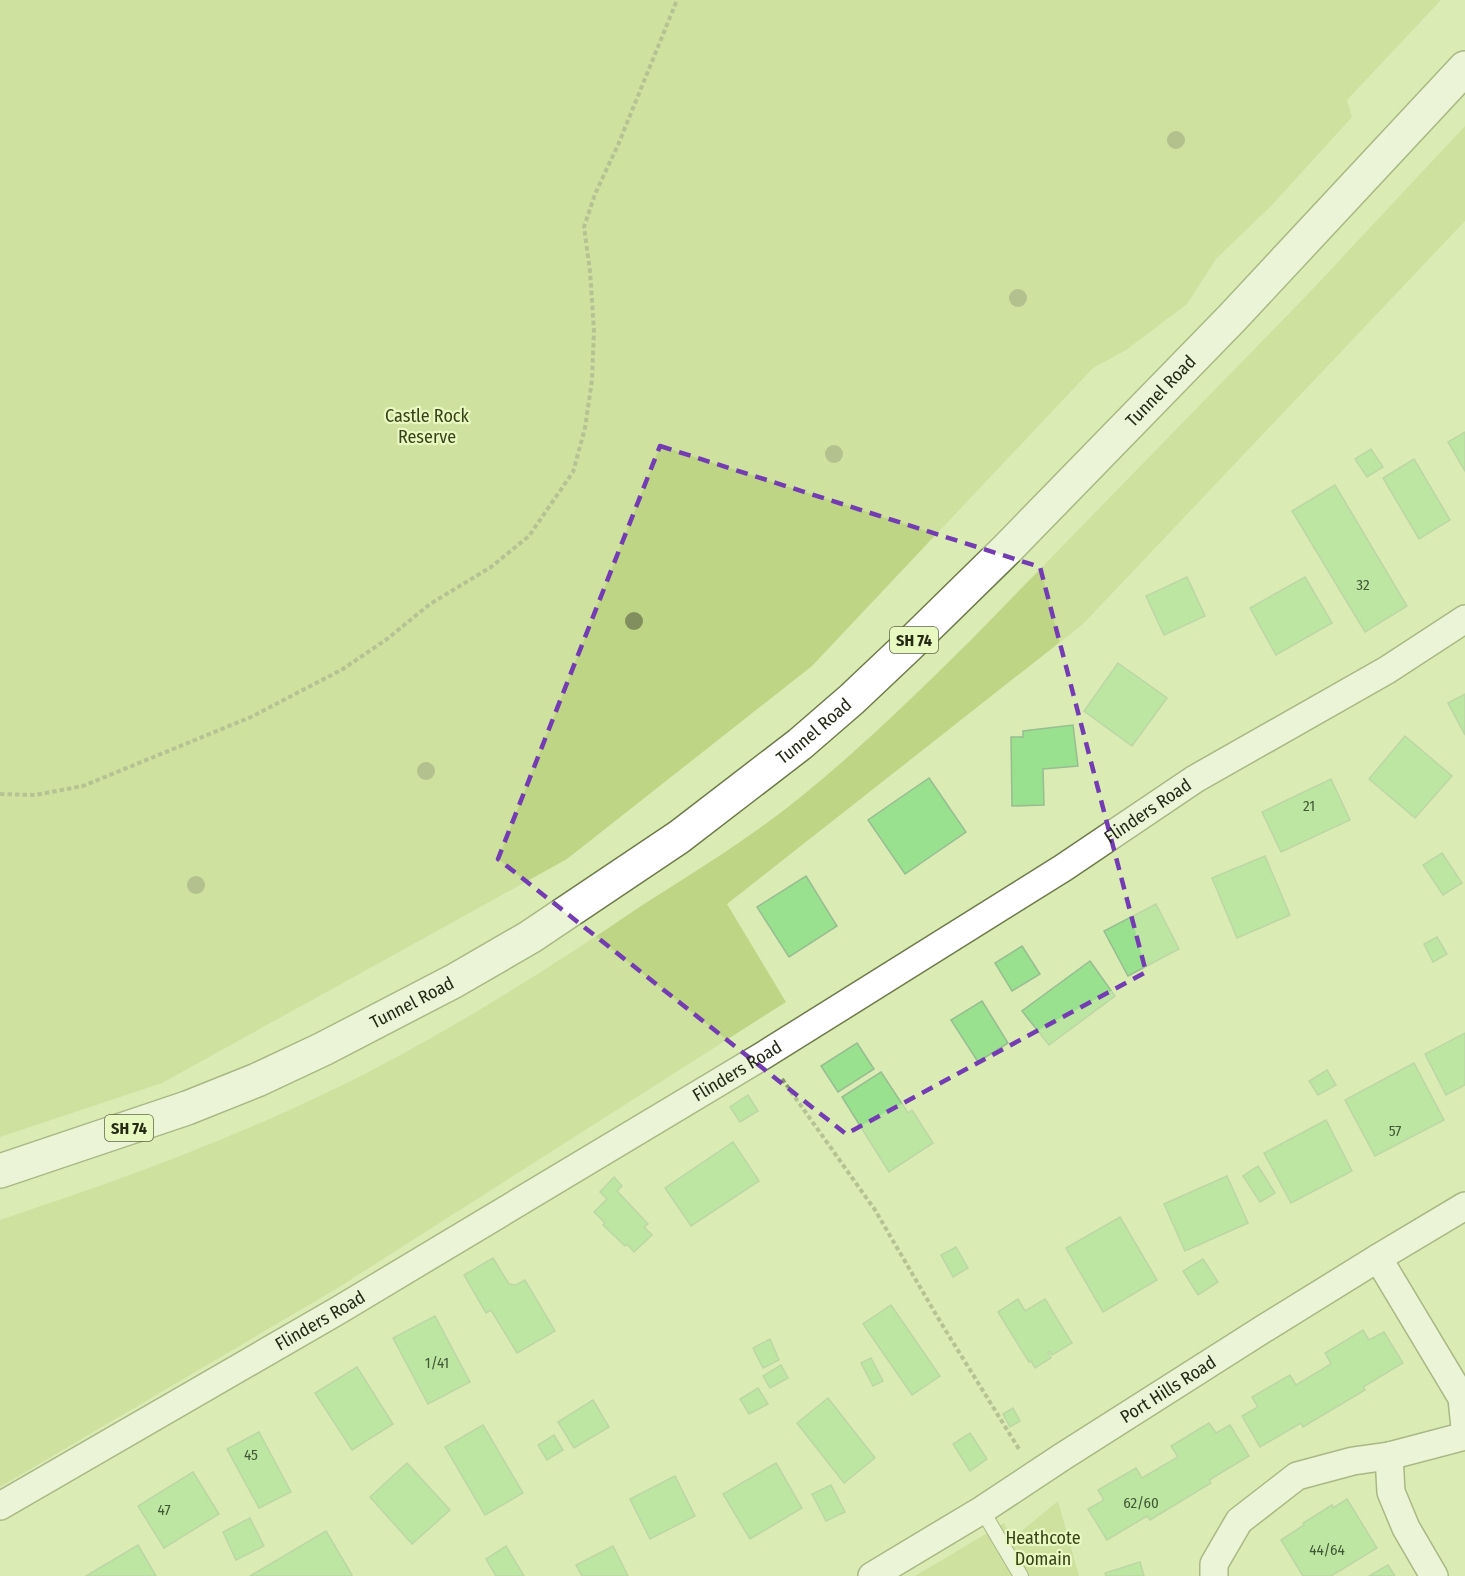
<svg xmlns="http://www.w3.org/2000/svg" width="1465" height="1576" viewBox="0 0 1465 1576" font-family="'Fira Sans Condensed',sans-serif">
<rect width="100%" height="100%" fill="#dbebb4"/>
<g fill="#bfd586">
<polygon points="0,0 1441,0 1347,100 1352,117 1272,205 1216,259 1187,304 1126,350 1093,368 812,666 567,859 162,1083 0,1137"/>
<path d="M1465,126V221L1083,624L727,904L786,1002L336,1289L0,1487V1220C131,1177 260,1129 382,1065C472,1017 557,963 641,906C691,874 742,843 788,807C853,756 912,698 970,641L1308,294Z"/>
<polygon points="1058,1501 1079,1576 915,1576 1004,1523 1012,1539"/>
</g>
<g fill="#99e18f" stroke="#97bd91" stroke-width="1.5">
<polygon points="1465,432 1465,471 1448,442"/>
<polygon points="1371,449 1383,467 1367,477 1355,459"/>
<polygon points="1414,459 1450,520 1419,539 1383,478"/>
<polygon points="1335,485 1407,606 1365,632 1292,511"/>
<polygon points="1187,577 1205,616 1164,635 1146,596"/>
<polygon points="1305,577 1332,623 1276,655 1250,608"/>
<polygon points="1118,663 1167,698 1132,746 1084,711"/>
<polygon points="1465,694 1465,735 1448,703"/>
<polygon points="1073,725 1078,766 1043,769 1044,805 1012,806 1011,737 1023,737 1023,731"/>
<polygon points="1405,736 1452,776 1415,818 1369,779"/>
<polygon points="929,778 966,832 905,874 868,820"/>
<polygon points="1331,779 1350,820 1281,852 1262,812"/>
<polygon points="1442,853 1462,883 1443,895 1423,865"/>
<polygon points="1265,856 1290,915 1237,938 1212,878"/>
<polygon points="806,876 837,926 789,957 757,907"/>
<polygon points="1156,904 1179,949 1128,976 1104,931"/>
<polygon points="1437,937 1447,954 1433,962 1424,944"/>
<polygon points="1022,946 1040,974 1012,991 995,963"/>
<polygon points="1090,961 1115,996 1049,1045 1022,1011"/>
<polygon points="982,1001 1008,1043 978,1062 951,1020"/>
<polygon points="1465,1033 1465,1085 1446,1095 1425,1054"/>
<polygon points="857,1043 874,1069 838,1092 821,1066"/>
<polygon points="1414,1063 1444,1120 1375,1156 1345,1100"/>
<polygon points="1327,1070 1336,1085 1318,1095 1309,1081"/>
<polygon points="881,1072 908,1113 912,1110 933,1143 889,1172 842,1097"/>
<polygon points="748,1095 758,1111 740,1122 730,1107"/>
<polygon points="1326,1120 1352,1171 1291,1203 1264,1153"/>
<polygon points="733,1142 759,1181 691,1226 665,1188"/>
<polygon points="1258,1166 1275,1193 1260,1202 1243,1176"/>
<polygon points="1227,1176 1248,1223 1185,1251 1164,1204"/>
<polygon points="614,1177 622,1186 617,1191 648,1224 644,1227 652,1235 634,1252 627,1244 625,1246 603,1225 605,1223 594,1212 607,1199 600,1192"/>
<polygon points="1120,1217 1157,1280 1103,1312 1066,1248"/>
<polygon points="956,1247 968,1268 953,1277 941,1255"/>
<polygon points="493,1258 509,1284 516,1285 525,1280 555,1331 517,1353 491,1310 486,1313 464,1275"/>
<polygon points="1203,1259 1218,1282 1198,1295 1183,1271"/>
<polygon points="1018,1299 1025,1311 1045,1299 1072,1343 1052,1355 1050,1351 1048,1352 1051,1358 1035,1368 1031,1361 1029,1362 998,1312"/>
<polygon points="891,1305 940,1376 912,1395 863,1324"/>
<polygon points="435,1316 470,1382 428,1404 393,1338"/>
<polygon points="1363,1330 1369,1340 1384,1332 1403,1363 1363,1387 1365,1390 1303,1427 1301,1423 1260,1447 1242,1416 1258,1407 1252,1397 1290,1375 1296,1385 1331,1364 1325,1353"/>
<polygon points="770,1339 779,1360 763,1368 753,1348"/>
<polygon points="871,1358 883,1381 873,1386 861,1363"/>
<polygon points="781,1365 788,1378 770,1388 763,1376"/>
<polygon points="357,1367 393,1424 352,1450 315,1393"/>
<polygon points="758,1388 768,1404 749,1414 740,1399"/>
<polygon points="828,1398 875,1458 844,1483 797,1423"/>
<polygon points="593,1400 609,1427 574,1448 558,1422"/>
<polygon points="1013,1408 1020,1421 1010,1427 1003,1414"/>
<polygon points="1209,1423 1216,1433 1230,1425 1249,1456 1209,1480 1211,1483 1150,1520 1147,1516 1107,1540 1088,1509 1104,1500 1098,1490 1136,1468 1142,1478 1178,1457 1171,1446"/>
<polygon points="483,1425 523,1493 485,1515 445,1447"/>
<polygon points="259,1432 291,1492 259,1508 227,1449"/>
<polygon points="970,1433 987,1459 970,1471 953,1444"/>
<polygon points="554,1435 563,1450 547,1460 538,1445"/>
<polygon points="407,1463 450,1510 412,1544 370,1497"/>
<polygon points="776,1463 802,1508 750,1539 723,1494"/>
<polygon points="193,1472 219,1514 164,1548 138,1506"/>
<polygon points="675,1476 695,1516 650,1539 630,1499"/>
<polygon points="831,1485 845,1512 826,1521 812,1494"/>
<polygon points="1347,1499 1377,1548 1331,1576 1303,1576 1281,1540 1304,1525 1303,1523 1332,1505 1333,1508"/>
<polygon points="250,1518 264,1546 236,1560 223,1532"/>
<polygon points="326,1531 352,1575 350,1576 250,1576"/>
<polygon points="138,1545 156,1576 86,1576"/>
<polygon points="506,1546 524,1576 496,1576 486,1559"/>
<polygon points="613,1546 628,1576 582,1576 576,1565"/>
<polygon points="1140,1562 1144,1576 1106,1576 1105,1573"/>
<polygon points="1388,1565 1395,1576 1369,1576"/>
</g>
<g fill="none" stroke-linecap="round" stroke-linejoin="round">
<g stroke="#6d7b49" stroke-width="16">
<polyline id="service" points="982,1510 1021,1576"/>
</g>
<g stroke="#6d7b49" stroke-width="30">
<g id="minor">
<polyline points="1378,1258 1462,1398 1465,1428"/>
<polyline points="1389,1456 1391,1492 1406,1528 1434,1576"/>
<path id="s1" d="M0,1506L339,1310L764,1055L1063,868L1195,779L1387,670L1465,619"/>
<path id="s2" d="M872,1576L982,1510L1062,1457L1265,1328L1378,1258L1465,1206"/>
<polyline points="1214,1576 1214,1564 1239,1521 1297,1476 1353,1461 1389,1456 1465,1436"/>
</g>
</g>
<g stroke="#6d7b49" stroke-width="36">
<g id="trunk">
<path id="s3" d="M0,1171L187,1108L257,1080L323,1049L454,981L530,937L679,837L800,744L852,699L907,647L1007,549L1232,318L1465,68"/>
</g>
</g>
<g stroke="#87936b" stroke-width="4" stroke-dasharray="4.5 3" stroke-linecap="butt">
<polyline points="0,794 35,795 83,786 251,717 343,669 387,639 430,604 491,567 529,536 573,472 585,428 592,380 594,331 590,271 584,227 595,194 618,145 677,0"/>
<polyline points="782,1079 875,1210 941,1323 1019,1449"/>
</g>
<use href="#service" stroke="#fff" stroke-width="14"/>
<use href="#minor" stroke="#fff" stroke-width="27"/>
<use href="#trunk" stroke="#fff" stroke-width="33"/>
</g>
<g fill="#818e5e">
<circle cx="1176" cy="140" r="9"/>
<circle cx="1018" cy="298" r="9"/>
<circle cx="834" cy="454" r="9"/>
<circle cx="634" cy="621" r="9"/>
<circle cx="426" cy="771" r="9"/>
<circle cx="196" cy="885" r="9"/>
</g>
<path d="M0 0H1465V1576H0ZM660,446L1040,567L1146,972L846,1134L498,859Z" fill="#dbebb4" fill-opacity=".55" fill-rule="evenodd"/>
<path fill="none" stroke="#743cb3" stroke-width="4.5" stroke-dasharray="12 8" stroke-linejoin="round" d="M660,446L1040,567L1146,972L846,1134L498,859Z"/>
<g text-anchor="middle" stroke-width="4.5" stroke-linejoin="round" paint-order="stroke">
<g font-size="15" fill="#415834">
<text x="1363" y="590">32</text>
<text x="1309" y="811">21</text>
<text x="1395" y="1136">57</text>
<text x="437" y="1368">1/41</text>
<text x="251" y="1460">45</text>
<text x="1141" y="1508">62/60</text>
<text x="164" y="1515">47</text>
<text x="1327" y="1555">44/64</text>
</g>
<g fill="#e8f8c1" stroke="#5f6849" stroke-width="1.5">
<rect x="890" y="627" width="48" height="26" rx="4.5"/>
<rect x="105" y="1115" width="48" height="26" rx="4.5"/>
</g>
<g font-size="16" font-weight="bold" fill="#242a15">
<text x="914" y="646">SH 74</text>
<text x="129" y="1134">SH 74</text>
</g>
<g font-size="18" fill="#242a15" stroke="#e8f8c1">
<text dy="6" stroke="none"><textPath href="#s3" startOffset="1418">Tunnel Road</textPath></text>
<text dy="6" stroke="none"><textPath href="#s3" startOffset="932">Tunnel Road</textPath></text>
<text dy="6" stroke="none"><textPath href="#s1" startOffset="1342">Flinders Road</textPath></text>
<text dy="6" stroke="none"><textPath href="#s3" startOffset="446">Tunnel Road</textPath></text>
<text dy="6" stroke="none"><textPath href="#s1" startOffset="856">Flinders Road</textPath></text>
<text dy="6" stroke="none"><textPath href="#s1" startOffset="370">Flinders Road</textPath></text>
<text dy="6" stroke="none"><textPath href="#s2" startOffset="350">Port Hills Road</textPath></text>
</g>
<g font-size="18" fill="#384218" stroke="#e8f8c1">
<text x="427" y="422">Castle Rock<tspan x="427" dy="21">Reserve</tspan></text>
<text x="1043" y="1544">Heathcote<tspan x="1043" dy="21">Domain</tspan></text>
</g>
</g>
</svg>
